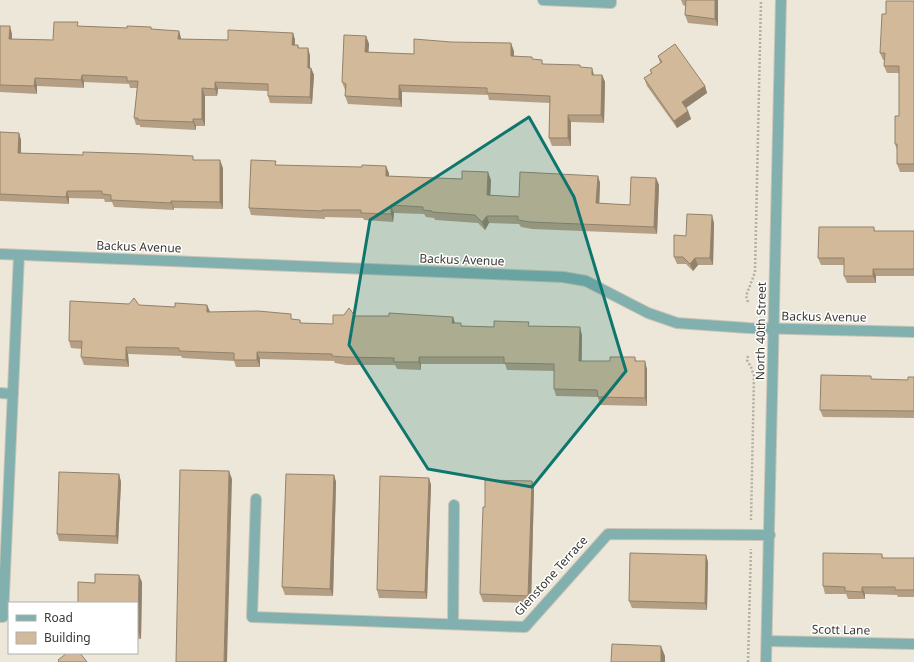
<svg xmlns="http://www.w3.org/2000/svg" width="914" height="662" viewBox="0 0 914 662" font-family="'Noto Sans',sans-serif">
<rect width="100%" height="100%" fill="#ece7d8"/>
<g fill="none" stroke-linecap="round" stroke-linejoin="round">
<g stroke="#c8c4b7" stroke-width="12">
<g id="minor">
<polyline points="543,0 611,3 611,0"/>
<polyline points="0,254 563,277 586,281 648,313 677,323 748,328 914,332"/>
<polyline points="0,393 13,394"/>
<polyline points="256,499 252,617 525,627 608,534 770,535"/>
<polyline points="0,617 3,617 19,255"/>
<polyline points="453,624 454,505"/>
<polyline points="767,641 914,644"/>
<polyline points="766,662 781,0"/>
</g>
</g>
<g stroke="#b3afa3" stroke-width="2.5" stroke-dasharray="2 2" stroke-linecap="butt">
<polyline points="748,302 746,296 755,272 761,0"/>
<polyline points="748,356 747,360 751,367 754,376 751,520"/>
<polyline points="748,662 751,549"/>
</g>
<use href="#minor" stroke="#81b0af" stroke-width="10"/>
</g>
<g fill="#b59f84">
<polygon points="681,0 718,0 718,26 688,23 685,15 685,6 683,5"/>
<polygon points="914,1 914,172 900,172 897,164 897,150 895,144 899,116 899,73 887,73 884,66 884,60 883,60 880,53 886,14"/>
<polygon points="0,26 12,34 12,39 53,40 79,26 179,31 181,39 228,40 293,33 295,40 295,45 298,45 299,48 308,48 310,56 310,68 311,68 314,75 312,104 270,103 268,96 268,91 218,89 217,96 205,96 205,126 196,126 196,130 140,127 140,125 136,125 134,118 137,88 130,88 129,84 84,82 84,88 37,86 37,94 0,92"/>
<polygon points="366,36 369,44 368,52 414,54 514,51 514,56 532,59 544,64 580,67 594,75 602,75 605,82 604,123 571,122 571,146 552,146 549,138 550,103 489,100 488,95 402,92 402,107 348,104 345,96 345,90 342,82"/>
<polygon points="658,56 705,86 707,93 686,108 688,111 691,119 677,128 647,86 644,78 651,73 650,70 660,63"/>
<polygon points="0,132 19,133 21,140 21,153 194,160 223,168 223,209 174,208 174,210 114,207 112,202 105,202 104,199 69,198 69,204 0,201"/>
<polygon points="277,165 389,173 389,176 491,180 490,195 519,197 598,176 600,183 599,204 630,205 656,178 659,185 657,234 532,229 521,227 519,224 489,223 485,230 478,223 435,220 434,218 426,217 424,214 394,213 393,222 364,220 363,218 325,217 325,219 251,215 249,208"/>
<polygon points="714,223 713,265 698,265 693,271 686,264 677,264 674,257 686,236"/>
<polygon points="874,227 875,231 914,231 914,276 876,276 876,283 847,283 844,276 844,265 821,265 818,258"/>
<polygon points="139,305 175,307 207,305 210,312 300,320 301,323 333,324 355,316 453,317 455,323 463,326 494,327 530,326 582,335 582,361 610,361 635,357 636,361 647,369 647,406 600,405 598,397 556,396 554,389 554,371 507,370 505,364 421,364 421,370 397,369 395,365 346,365 335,363 334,361 260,359 260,367 236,367 234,361 182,358 181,356 128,354 129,367 84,365 81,357 82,349 71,348 69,341"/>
<polygon points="914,377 914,418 823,417 820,410 872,379 908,380"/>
<polygon points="119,474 121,482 118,544 59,541 57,534"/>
<polygon points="334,475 336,482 333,596 285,595 282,587"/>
<polygon points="429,478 431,485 427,599 379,598 377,590"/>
<polygon points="532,481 534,488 531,603 483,602 480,594 485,507"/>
<polygon points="882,554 883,558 914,558 914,597 898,597 897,595 865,594 865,599 848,599 846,594 825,594 823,586"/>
<polygon points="706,555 708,562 707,610 632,608 629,601"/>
<polygon points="142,582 141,639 137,639 137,603 95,583"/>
</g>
<g fill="#93826b">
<polygon points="715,0 718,0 718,26 715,19"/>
<polygon points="10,26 12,34 12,46 9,39"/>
<polygon points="179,31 181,38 181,46 178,39"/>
<polygon points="293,33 295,40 295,52 292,45"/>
<polygon points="366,36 369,44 368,59 365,52"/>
<polygon points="511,43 514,51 514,63 511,56"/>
<polygon points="308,48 310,56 310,75 308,68"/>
<polygon points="311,68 314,75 312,104 310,97"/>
<polygon points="592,68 594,75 592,75"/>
<polygon points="82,75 84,82 84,88 81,80"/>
<polygon points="602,75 605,82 604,123 601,115"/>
<polygon points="35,78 37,86 37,94 34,86"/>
<polygon points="215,82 218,89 217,96 215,89"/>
<polygon points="399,85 402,92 402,107 399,99"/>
<polygon points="705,86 707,93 684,109 682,102"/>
<polygon points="202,88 205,96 205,126 202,119"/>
<polygon points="688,111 691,119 677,128 674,121"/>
<polygon points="568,115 571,122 571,146 568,138"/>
<polygon points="193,119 196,126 196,130 193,122"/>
<polygon points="19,133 21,140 21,160 18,153"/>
<polygon points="220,160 223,168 223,209 220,202"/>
<polygon points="386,166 389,173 389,183 386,176"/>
<polygon points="488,172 491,180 490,202 487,195"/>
<polygon points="598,176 600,183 599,211 596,203"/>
<polygon points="656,178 659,185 657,234 654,227"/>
<polygon points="67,191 69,198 69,204 66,197"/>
<polygon points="171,201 174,208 174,210 171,203"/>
<polygon points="391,205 394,213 393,222 391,214"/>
<polygon points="712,215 714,223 713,265 710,258"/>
<polygon points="487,216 489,223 485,230 482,222"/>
<polygon points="695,258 698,265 693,271 690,264"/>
<polygon points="873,269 876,276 876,283 873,276"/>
<polygon points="207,305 210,312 207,312"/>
<polygon points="453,317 455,324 452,323"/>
<polygon points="580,327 582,335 581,368 579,361"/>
<polygon points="126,347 128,354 129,367 126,360"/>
<polygon points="257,352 260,359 260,367 257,360"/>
<polygon points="419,357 421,364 421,370 419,362"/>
<polygon points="645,361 647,369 647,406 645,398"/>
<polygon points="229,471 232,479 227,662 224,662"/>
<polygon points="119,474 121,482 118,544 116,536"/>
<polygon points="334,475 336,482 333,596 330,589"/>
<polygon points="429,478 431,485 427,599 425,592"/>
<polygon points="532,481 534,488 531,603 528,596"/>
<polygon points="706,555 708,562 707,610 705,603"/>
<polygon points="139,575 142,582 141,639 138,632"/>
<polygon points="862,587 865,594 865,599 862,592"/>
<polygon points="661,646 665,656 665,662 661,662"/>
</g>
<g fill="#d2b999" stroke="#93826b">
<polygon points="686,0 715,0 715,19 685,15"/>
<polygon points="886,1 914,1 914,164 897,164 897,144 895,144 895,116 899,116 899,66 884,66 885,53 880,53 882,14 886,14"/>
<polygon points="54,22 78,22 77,26 127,28 127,26 151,27 151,29 179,31 178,39 228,40 228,30 293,33 292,45 298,45 298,48 308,48 308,68 311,68 310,97 268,96 268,84 215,82 215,89 202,88 202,119 193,119 193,122 138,120 138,118 134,118 138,81 127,81 127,77 82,75 81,80 35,78 34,86 0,85 0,26 10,26 9,39 53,40"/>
<polygon points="344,35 366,36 365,52 414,54 414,39 451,42 511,43 511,56 532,57 532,59 542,60 542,64 580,65 580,67 592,68 592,75 602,75 601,115 568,115 568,138 549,138 550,96 487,93 487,88 399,85 399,99 345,96 346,84 342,82"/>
<polygon points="675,44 705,86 682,102 688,111 674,121 644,78 652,73 650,70 662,62 658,56"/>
<polygon points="0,132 19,133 18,153 83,155 83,152 147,154 193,156 193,160 220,160 220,202 171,201 171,203 111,200 111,195 102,194 102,191 67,191 66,197 0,194"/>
<polygon points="251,160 276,161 275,165 362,167 362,165 386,166 386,176 462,179 462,171 488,172 487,195 519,197 520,172 598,176 596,203 630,205 631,177 656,178 654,227 530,222 518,220 518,216 487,216 482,222 475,215 432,212 432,211 423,210 423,207 391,205 391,214 361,213 361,210 322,210 322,211 249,208"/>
<polygon points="687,214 712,215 710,258 695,258 690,264 683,257 674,257 674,235 686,236"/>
<polygon points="819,227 874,227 874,231 914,231 914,269 873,269 873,276 844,276 844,258 818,258"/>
<polygon points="134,298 139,305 175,307 175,303 207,305 207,312 258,311 291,314 291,319 300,320 300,323 333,324 333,315 344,315 349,308 355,316 389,316 389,313 453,317 452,323 461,323 461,326 494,327 494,321 529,322 528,326 580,327 579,361 610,361 610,357 635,357 635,361 645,361 645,398 598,397 597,390 554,389 554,364 504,363 504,357 419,357 419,362 394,362 394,358 344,357 332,356 332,354 257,352 257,360 234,360 234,353 179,351 179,348 126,347 126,360 81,357 82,341 69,341 70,301 129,304"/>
<polygon points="821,375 871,376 871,379 908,380 908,377 914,377 914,411 820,410"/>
<polygon points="180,470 229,471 224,662 176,662"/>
<polygon points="59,472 119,474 116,536 57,534"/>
<polygon points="286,474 334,475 330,589 282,587"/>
<polygon points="380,476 429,478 425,592 377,590"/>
<polygon points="485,480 532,481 528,596 480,594 483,507 485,507"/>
<polygon points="630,553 706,555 705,603 629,601"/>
<polygon points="823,553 882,554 882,558 914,558 914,590 895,590 895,587 862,587 862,592 845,591 845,587 823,586"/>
<polygon points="95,574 139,575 138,632 137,632 137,603 78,603 78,582 95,583"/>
<polygon points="612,644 661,646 661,662 611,662"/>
<polygon points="67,653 80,653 87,662 58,662 59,661 58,660"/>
</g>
<path fill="#0f766e" fill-opacity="0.2" stroke="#0f766e" stroke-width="3" stroke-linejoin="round" d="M529,117L574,197L626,371L532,487L428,469L349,345L370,220Z"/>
<g text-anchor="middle" stroke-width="3" stroke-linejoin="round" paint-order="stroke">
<g font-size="12" fill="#3a3832" stroke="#fff">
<text transform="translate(139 247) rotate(2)" y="4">Backus Avenue</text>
<text transform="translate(462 260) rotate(2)" y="4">Backus Avenue</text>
<text transform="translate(824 317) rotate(1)" y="4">Backus Avenue</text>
<text transform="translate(761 331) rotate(-89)" y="4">North 40th Street</text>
<text transform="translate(551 576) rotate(-48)" y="4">Glenstone Terrace</text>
<text transform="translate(841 630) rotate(1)" y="4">Scott Lane</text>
</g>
</g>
<rect x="8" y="602" width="130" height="52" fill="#ffffff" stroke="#b0afad"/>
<rect x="16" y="615" width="20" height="6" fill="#81b0af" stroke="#b0afad"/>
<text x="44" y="622" font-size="12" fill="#3a3832">Road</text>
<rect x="16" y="632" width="20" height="12" fill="#d2b999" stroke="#b0afad"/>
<text x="44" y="642" font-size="12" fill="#3a3832">Building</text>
</svg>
